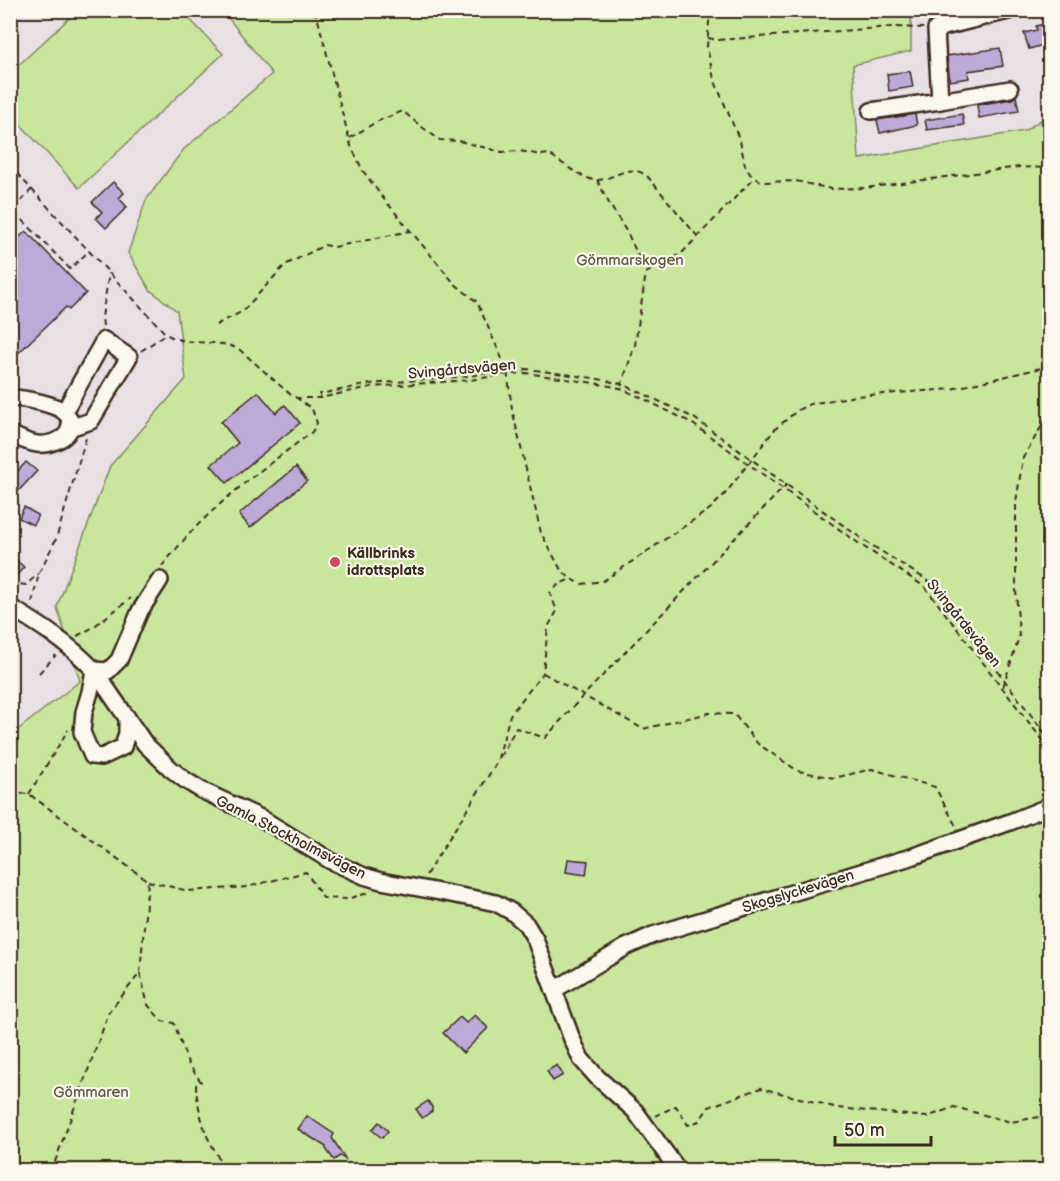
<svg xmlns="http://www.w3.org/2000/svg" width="1060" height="1181" viewBox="0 0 1060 1181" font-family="'Balsamiq Sans',sans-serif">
<rect width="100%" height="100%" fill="#e9e0e6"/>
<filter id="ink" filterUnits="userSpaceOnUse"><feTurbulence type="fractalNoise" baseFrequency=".0167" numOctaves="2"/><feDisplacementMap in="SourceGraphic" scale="12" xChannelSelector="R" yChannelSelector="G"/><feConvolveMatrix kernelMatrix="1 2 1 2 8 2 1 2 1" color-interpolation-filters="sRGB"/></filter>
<g filter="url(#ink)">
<g fill="#c9e69d" stroke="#82885e" stroke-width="1.5">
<polygon points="77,11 182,11 223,54 79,188 10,113 11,72"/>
<polygon points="223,11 964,11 911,19 911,51 853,65 859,159 1024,131 1047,116 1049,104 1049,1170 11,1170 11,735 80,681 57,607 110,466 186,379 177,311 150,290 128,253 146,200 183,150 272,74"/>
</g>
<g fill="#bea9d9" stroke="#3b2a1e" stroke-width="1.5">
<polygon points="1050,22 1050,43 1029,49 1024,33 1037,30 1036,26"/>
<polygon points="1000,48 1003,66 968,71 969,78 950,81 947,56"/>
<polygon points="910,71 913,87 889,91 887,74"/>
<polygon points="1016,96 1019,111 979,118 977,105 1012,99"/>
<polygon points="915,114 917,125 880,133 877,120"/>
<polygon points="962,114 964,125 927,130 925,120"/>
<polygon points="113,182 124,193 119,198 127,207 106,228 96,218 102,212 92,202"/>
<polygon points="26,231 86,293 69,310 66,307 10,361 10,246"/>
<polygon points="258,392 276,413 285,405 300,423 227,483 211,465 238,443 221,422"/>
<polygon points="26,462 37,471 10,500 10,468 16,473"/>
<polygon points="296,467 307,481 250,528 239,514"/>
<polygon points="24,507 38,515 33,525 19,518"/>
<polygon points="10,555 24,567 16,576 10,571"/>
<polygon points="568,859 588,861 586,875 566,872"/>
<polygon points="475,1015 488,1028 463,1053 443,1033 460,1017 466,1023"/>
<polygon points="557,1065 563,1075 553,1081 547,1071"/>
<polygon points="428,1101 432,1107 432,1111 422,1118 416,1109"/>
<polygon points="307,1116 334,1134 332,1138 346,1160 340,1156 334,1160 326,1149 326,1147 298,1129"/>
<polygon points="379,1122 388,1131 382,1138 372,1130"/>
</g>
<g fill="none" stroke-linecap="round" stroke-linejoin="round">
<g stroke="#3b2a1e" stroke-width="20">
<g id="minor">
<polyline points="940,101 1010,89"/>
<polyline points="871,111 940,101 936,29 1012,10"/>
<path d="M10,398C23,398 61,404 68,416C79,435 52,446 37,444C27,443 19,438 10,434"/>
<polyline points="64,412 104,340 129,357 91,421 69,428"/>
<path d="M10,607C40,625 70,644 94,670L145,744L171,769L185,780L201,790L261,818L331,861L364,876L381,881L482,900L496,903L512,912L526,924L535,939L572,1039L581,1059L597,1077L635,1111L678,1170"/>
<polyline points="127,717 127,733 123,747 102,757 92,756 82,732 84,712 90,692 94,670 108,671 119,660 140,611 160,580"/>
<polyline points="554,990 626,947 653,935 914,856 1010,822 1050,806"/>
</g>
</g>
<g stroke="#3b2a1e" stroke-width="2" stroke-dasharray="6 4.5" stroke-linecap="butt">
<polyline points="314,10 318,20 351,146 363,171 383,198 455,284 477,302 507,370 512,409 541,533 561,570 571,579 582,584 603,581 710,509 725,494 775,429 798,410 810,404 855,396 951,389 1050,366"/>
<polyline points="710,10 707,47 714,79 740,141 745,165 750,174 762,182 796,181 831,189 865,188 1019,167 1050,168"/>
<polyline points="708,38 718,40 893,27 924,28"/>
<path d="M350,138L376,122L403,111L419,125L440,140L459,141L502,152L520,151L541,155L549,154C561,162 576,174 590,179C607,185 623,165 640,172C643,173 646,176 648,177L698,237"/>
<path d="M10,166L166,334C188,348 217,337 240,350L291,395L297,398H320L371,387L470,380L508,374L526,373L594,383L620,388L642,398L690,422L864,547L925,587L1050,750"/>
<polyline points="597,180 610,205 628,234 646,273"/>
<polyline points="32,189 13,210 70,269 89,251"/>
<polyline points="216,325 243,311 285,265 325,245 334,247 410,231"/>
<polyline points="103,326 102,317 109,273"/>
<polyline points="141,351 166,334"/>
<polyline points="621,386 635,345 646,273 682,253 754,178"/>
<polyline points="320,398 320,394 370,384 469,376 507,370 527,369 593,378 622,384 644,394 694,418 865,541 930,582 1050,740"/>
<path d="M162,566C176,549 190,532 206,517C238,486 276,459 312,432L317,423L312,409L297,398"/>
<polyline points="10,583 26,585 39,573"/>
<polyline points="32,603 39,573 56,539 86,438"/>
<polyline points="77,636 92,628 131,598"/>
<polyline points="39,673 56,655"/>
<polyline points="543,673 643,729 709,713 734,714 758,744 798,771 834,778 872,769 935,787 956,826"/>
<polyline points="1003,687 1019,637 1016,589 1016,502 1023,458 1050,412"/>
<polyline points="500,757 516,728 545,738 583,696 787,484"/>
<polyline points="10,793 29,794 148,881 140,973 109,1012 52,1170"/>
<polyline points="29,794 68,730"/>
<polyline points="426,875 497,762 510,715 543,673 548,627 557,611 550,593 559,584 571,579"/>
<polyline points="148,881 188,891 247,887 306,872 323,898 347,899 368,893"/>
<path d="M140,973L148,1005L162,1021L174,1023L188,1063L201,1082L196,1085C196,1098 202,1123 207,1136C213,1148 219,1157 223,1170"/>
<polyline points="655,1116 676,1106 688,1125 699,1121 709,1107 761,1088 838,1108 927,1117 954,1107 1011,1122 1050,1115"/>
</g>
<use href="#minor" stroke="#fbf7ec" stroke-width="15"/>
</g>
</g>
<circle fill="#d1495b" stroke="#fbf7ec" stroke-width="2" cx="335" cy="562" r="6"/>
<g text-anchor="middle" stroke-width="4.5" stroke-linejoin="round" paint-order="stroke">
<g font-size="15" fill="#5e593e" stroke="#fbf7ec">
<text x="630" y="265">Gömmarskogen</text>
<text x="91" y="1097">Gömmaren</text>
</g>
<g font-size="15" fill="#3b2a1e" stroke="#fbf7ec">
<text transform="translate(462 369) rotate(-5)" y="5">Svingårdsvägen</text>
<text transform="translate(964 623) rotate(51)" y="5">Svingårdsvägen</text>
<text transform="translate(291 837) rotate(27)" y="5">Gamla Stockholmsvägen</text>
<text transform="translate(798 891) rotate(-17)" y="5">Skogslyckevägen</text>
</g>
<g font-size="15" font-weight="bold" fill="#3b2a1e" stroke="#fbf7ec" text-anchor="start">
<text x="347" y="558">Källbrinks<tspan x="347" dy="17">idrottsplats</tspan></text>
</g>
</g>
<rect width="1060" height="1181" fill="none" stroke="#fbf7ec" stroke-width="36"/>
<rect x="18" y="18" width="1024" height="1145" fill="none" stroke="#3b2a1e" stroke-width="2" filter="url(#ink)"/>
<path d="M835 1136v9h96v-9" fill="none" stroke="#3b2a1e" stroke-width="3"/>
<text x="844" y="1136" font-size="18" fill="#3b2a1e" stroke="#fbf7ec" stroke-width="4.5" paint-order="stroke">50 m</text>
</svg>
